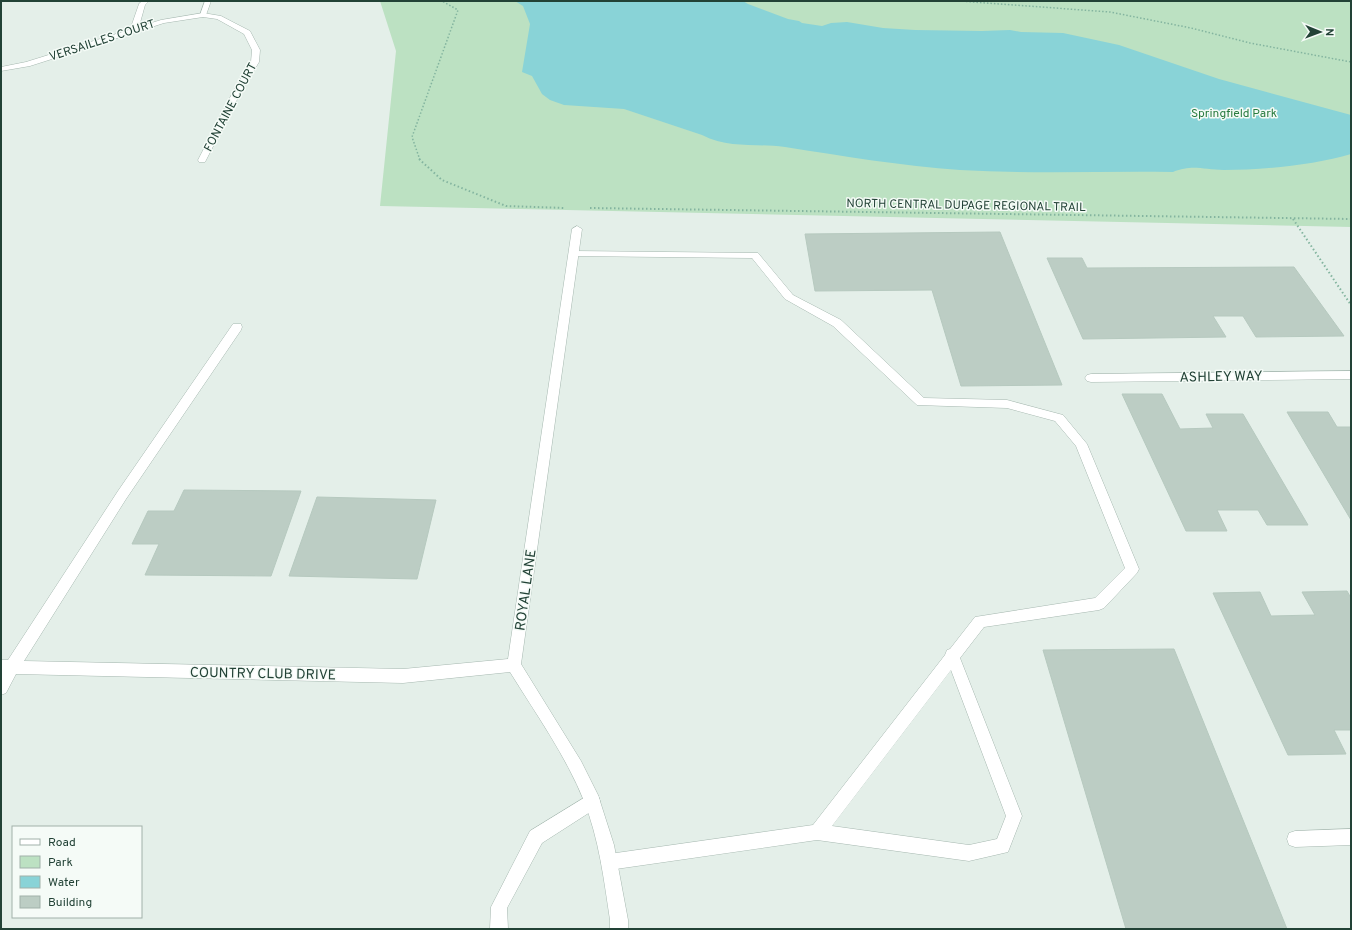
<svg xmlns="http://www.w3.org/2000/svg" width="1352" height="930" viewBox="0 0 1352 930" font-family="Overpass,sans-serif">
<rect width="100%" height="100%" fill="#e4efe9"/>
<polygon fill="#bce1c2" points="380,1 1351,1 1351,227 380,206 396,51"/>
<path fill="#89d3d7" d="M515,1H743L748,4L788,19L799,21L802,23L822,26L831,23L847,22L883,28L915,30L982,31L1010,30L1021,32L1063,33L1119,45L1219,79L1351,115V154C1315,165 1262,170 1224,170C1203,170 1193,164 1173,172C1102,171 1031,174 960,170C902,166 843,156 785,147C756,143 729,149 702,135L624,109L564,105L550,100L542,94L532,76L522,72L530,24L523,6Z"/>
<g fill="#bccdc4" stroke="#b6c9bf">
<polygon points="1000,232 1062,385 961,386 932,290 815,291 805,234"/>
<polygon points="1047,258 1082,258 1087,268 1294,267 1344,336 1256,337 1243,316 1213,316 1226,337 1083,339"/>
<polygon points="1122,394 1162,394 1180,429 1213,428 1206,414 1243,414 1308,525 1267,525 1258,510 1217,510 1227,531 1186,531"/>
<polygon points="1287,412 1328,412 1337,427 1351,427 1351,520"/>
<polygon points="184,490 301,491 271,576 145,575 159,544 132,544 148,511 174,511"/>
<polygon points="317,497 436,500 417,579 289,576"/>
<polygon points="1347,591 1351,598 1351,730 1334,730 1346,754 1288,755 1213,593 1260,592 1271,616 1315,615 1302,592"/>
<polygon points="1174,649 1287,929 1126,929 1043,650"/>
</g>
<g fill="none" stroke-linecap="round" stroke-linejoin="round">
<g stroke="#a6b8b0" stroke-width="1">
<g id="service">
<polygon points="142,1 149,1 145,5 138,30 137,32 131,32 130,30 139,4"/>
<polygon points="205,1 211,1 206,15 203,17 200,15"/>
<path d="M574,251L758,253L793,295L841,320L924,398L1007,400L1063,415L1087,444L1139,569L1137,573L1104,608L1099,610L984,627L960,658L1022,816L1008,852L969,861L817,840L609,870L603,868L601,862L603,856L609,854L813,825L945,655L947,650L950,649L975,617L1095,598L1125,568L1076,446L1055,421L1007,408L917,405L833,326L785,299L752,258L571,256L569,254L571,252ZM951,670L1006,816L997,839L969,845L832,826Z"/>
<polygon points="592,793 598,795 600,801 598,807 542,843 507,908 508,929 490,929 491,907 530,831"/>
</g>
</g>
<g stroke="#a6b8b0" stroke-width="1">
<g id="minor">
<polygon points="203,13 221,16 250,31 260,50 259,62 242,90 205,162 199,162 198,160 234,90 251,62 252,50 244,34 217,19 203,17 164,23 30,66 1,71 1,67 26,62 161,20"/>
<path d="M577,226L582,229L521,664L581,761L598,795L614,845L628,920V929H610V920C604,880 599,839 584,801C566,756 536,714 510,672L403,683L16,674L6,693L1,695V660H8L118,491L233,324H241L242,327L241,330L126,499L24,661L403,669L508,659L572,229Z"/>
<polygon points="1351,371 1351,379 1091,382 1087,381 1085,378 1087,375 1091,374"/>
<polygon points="1351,829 1351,845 1295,847 1289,845 1287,839 1289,833 1295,831"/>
</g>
</g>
<g stroke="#83b49f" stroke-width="1.5" stroke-dasharray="1.5 2" stroke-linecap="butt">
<polyline points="959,1 1110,12 1191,28 1250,43 1351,62"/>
<polyline points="420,160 412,137 458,10 442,1"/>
</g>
<g stroke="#83b49f" stroke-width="2" stroke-dasharray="1.5 2.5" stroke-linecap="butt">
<polyline points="419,159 442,180 506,206 565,208"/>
<polyline points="590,208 1351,219"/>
<polyline points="1293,219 1351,305"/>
</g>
<use href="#service" fill="#fff" fill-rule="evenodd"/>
<use href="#minor" fill="#fff" fill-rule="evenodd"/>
</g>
<g text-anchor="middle" stroke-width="3" stroke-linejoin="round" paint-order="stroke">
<g font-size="12" fill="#224236" stroke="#f5fbf7">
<text transform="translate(102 40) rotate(-18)" y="4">VERSAILLES COURT</text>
<text transform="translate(230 107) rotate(-62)" y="4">FONTAINE COURT</text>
<text transform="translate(966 205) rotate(1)" y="4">NORTH CENTRAL DUPAGE REGIONAL TRAIL</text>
</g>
<g font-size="12" fill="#297c40" stroke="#f5fbf7">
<text x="1234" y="117">Springfield Park</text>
</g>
<g font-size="14" fill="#224236" stroke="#f5fbf7">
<text transform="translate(1221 376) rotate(-1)" y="5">ASHLEY WAY</text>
<text transform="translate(525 590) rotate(-82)" y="5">ROYAL LANE</text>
<text transform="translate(263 673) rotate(1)" y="5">COUNTRY CLUB DRIVE</text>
</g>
</g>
<rect width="1352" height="930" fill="none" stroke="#224236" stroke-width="4"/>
<rect x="12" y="826" width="130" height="92" fill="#f5fbf7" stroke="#a1b1aa"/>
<rect x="20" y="839" width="20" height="6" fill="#ffffff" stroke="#a1b1aa"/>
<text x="48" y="846" font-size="12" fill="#224236">Road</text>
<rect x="20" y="856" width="20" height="12" fill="#bce1c2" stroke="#a1b1aa"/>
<text x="48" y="866" font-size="12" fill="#224236">Park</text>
<rect x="20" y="876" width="20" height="12" fill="#89d3d7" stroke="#a1b1aa"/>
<text x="48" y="886" font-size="12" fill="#224236">Water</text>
<rect x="20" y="896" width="20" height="12" fill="#bccdc4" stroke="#a1b1aa"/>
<text x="48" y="906" font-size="12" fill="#224236">Building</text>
<g transform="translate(1320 32) rotate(91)" stroke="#f5fbf7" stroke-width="3" paint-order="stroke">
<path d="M0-3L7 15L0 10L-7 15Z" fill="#224236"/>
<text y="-6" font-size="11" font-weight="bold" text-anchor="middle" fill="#224236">N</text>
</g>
</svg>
